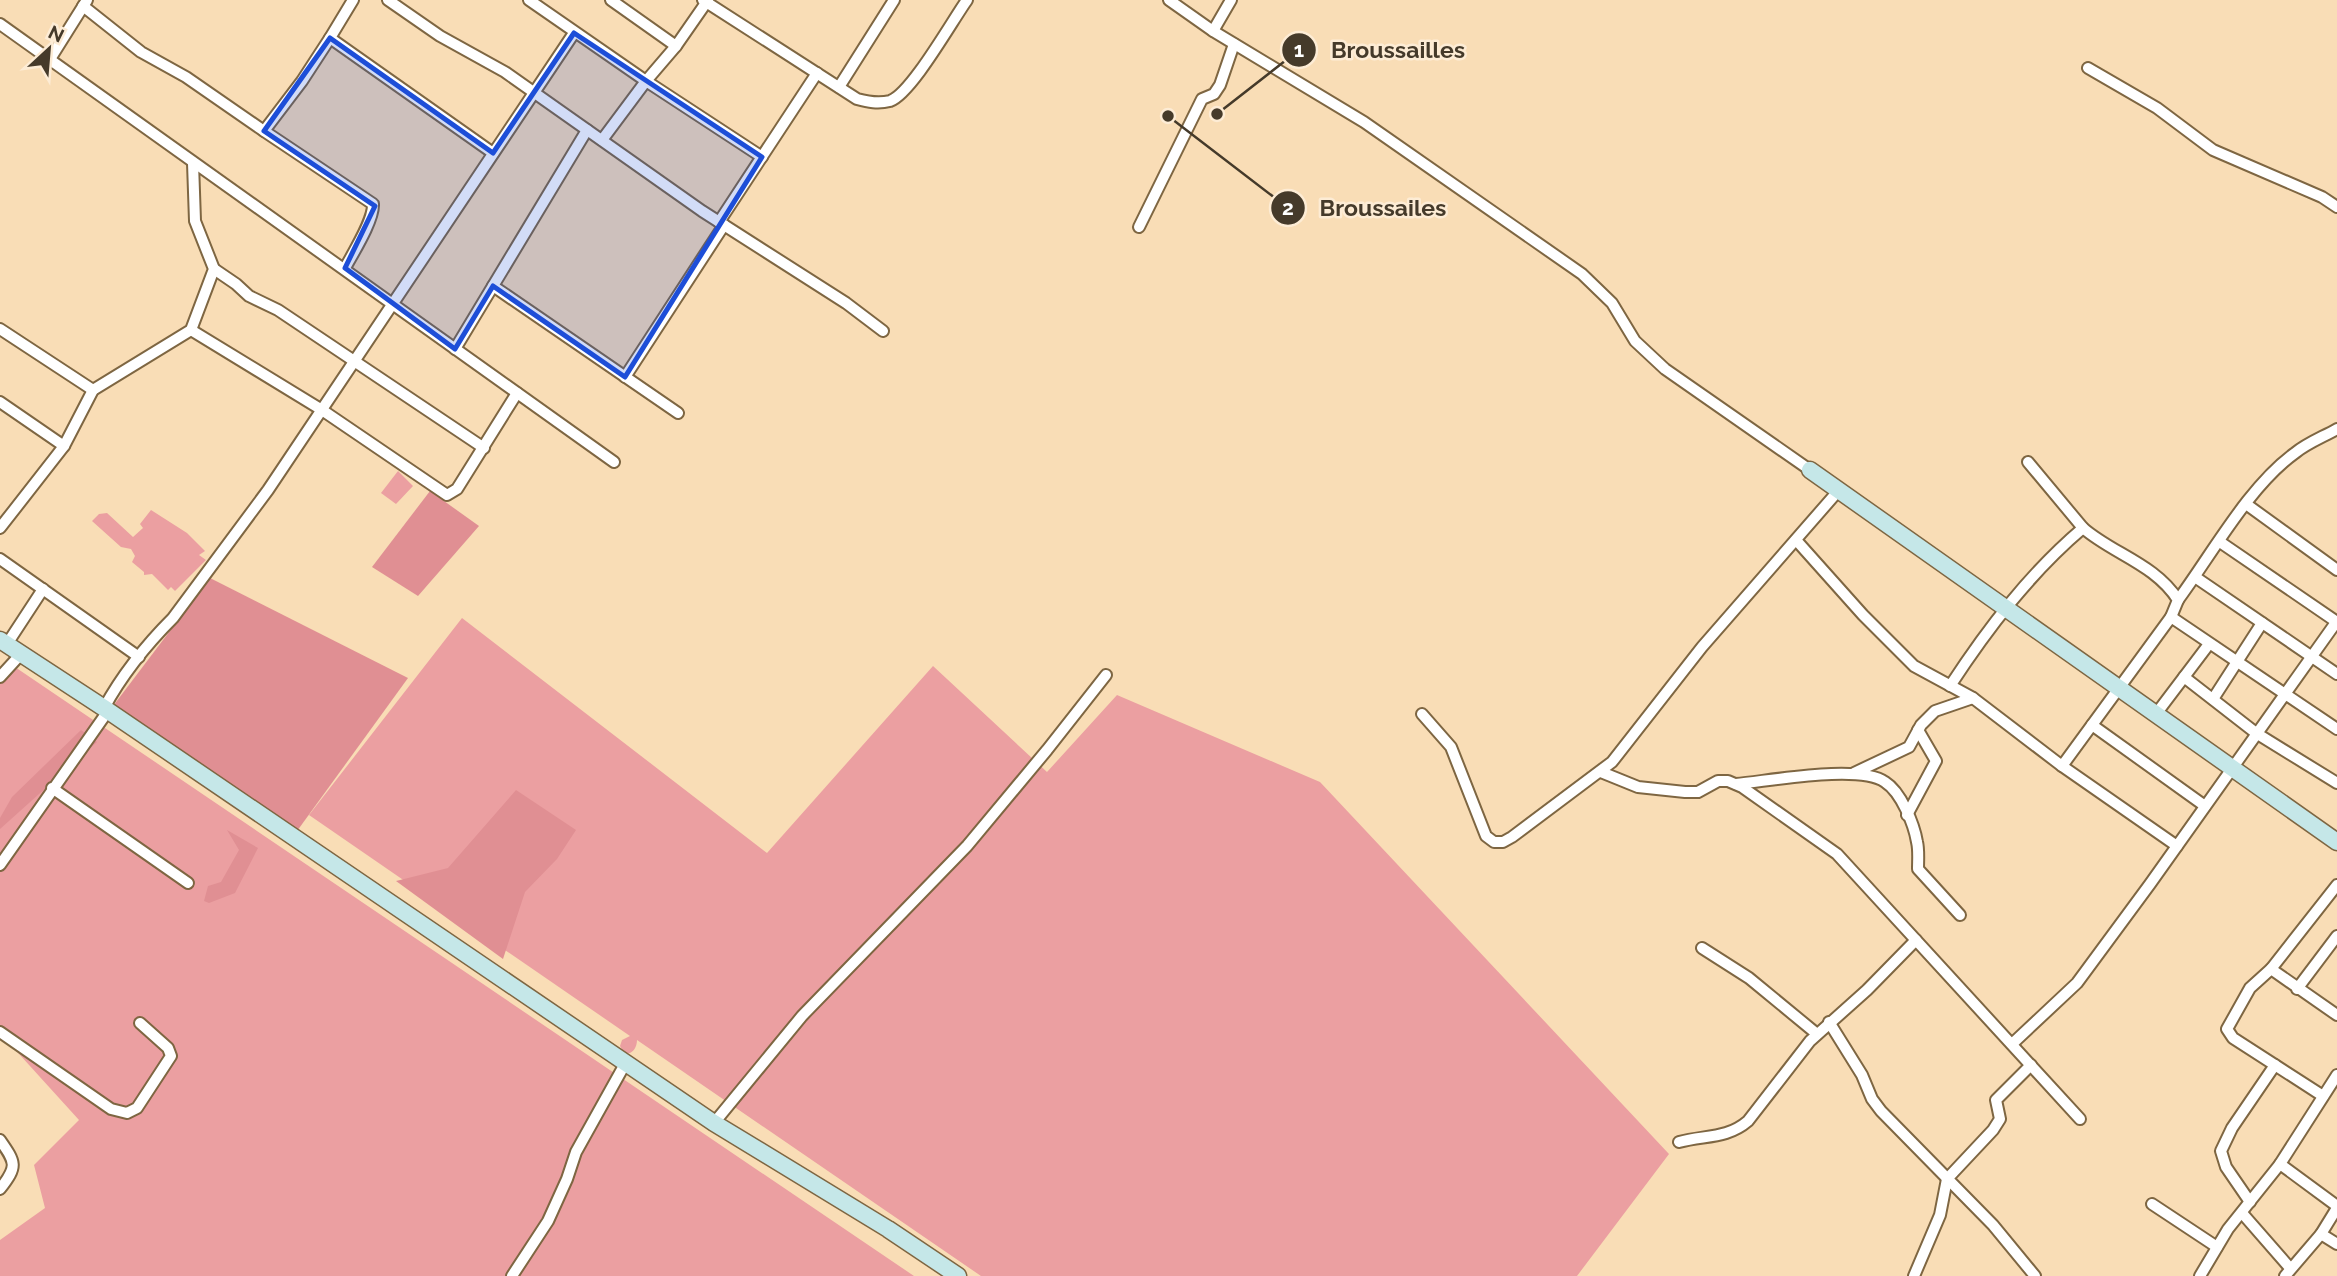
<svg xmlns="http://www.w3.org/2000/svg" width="2337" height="1276" viewBox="0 0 2337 1276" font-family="Raleway,sans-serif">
<rect width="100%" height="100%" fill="#f9ddb6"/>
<g fill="#eb9fa1">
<polygon points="398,471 413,486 396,504 381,493"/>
<polygon points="151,510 187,533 205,551 199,555 206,560 175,591 171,587 168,590 152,574 144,575 144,572 132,562 135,556 131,549 121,547 92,521 99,514 107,513 133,537 143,528 140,524"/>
<path d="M462,618L767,853L933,666L1047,772L1117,695L1320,782L1669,1154L1577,1276H981L637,1040C637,1051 627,1060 620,1046L622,1040L630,1036L309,815Z"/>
<polygon points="12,665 914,1276 0,1276 0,1240 45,1208 34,1165 79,1120 0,1033 0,680"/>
</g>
<g fill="#e08f93">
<polygon points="430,491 479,526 418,596 372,567"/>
<polygon points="210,578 408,678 292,838 113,706"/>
<polygon points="81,730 97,742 0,829 0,818 12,797"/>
<polygon points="516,790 576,830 557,859 525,892 503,959 396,881 448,868"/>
<polygon points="227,830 258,848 235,893 209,903 204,901 208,886 221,882 239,850"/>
</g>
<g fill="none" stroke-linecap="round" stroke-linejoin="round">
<g stroke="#7e6642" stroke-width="14">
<g id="street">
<polyline points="353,0 330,38 493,153"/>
<polyline points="388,0 440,36 505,72 702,211 846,303 883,331"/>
<polyline points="529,0 646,81 676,46"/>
<polyline points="611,0 676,46 708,0"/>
<path d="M703,0L857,99C868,102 878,104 890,101C911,94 952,21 967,0"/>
<polyline points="1169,0 1213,31 1364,122 1582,274 1612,303 1635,341 1665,369 1810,470"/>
<polyline points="83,6 141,52 186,77 264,131 302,81 330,38"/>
<polyline points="0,24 614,462"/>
<polyline points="1213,31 1231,0"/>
<polyline points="50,59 87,0"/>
<polyline points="2088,68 2157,108 2213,150 2322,197 2337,207"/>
<polyline points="839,87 894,0"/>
<path d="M264,131L373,204C374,220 353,253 345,268"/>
<polyline points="602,140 646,81 762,157"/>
<polyline points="719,222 817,73"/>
<polyline points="1139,227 1202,99 1214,94 1220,85 1234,44"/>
<polyline points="214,269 236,284 249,296 278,310 484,448"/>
<polyline points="493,286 678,413"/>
<polyline points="0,329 93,390"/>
<polyline points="191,330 322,410 447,495 457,489 517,393"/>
<polyline points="455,349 587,130"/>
<polyline points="625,377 724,225"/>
<polyline points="0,402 64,446"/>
<polyline points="2028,462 2083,528"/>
<polyline points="2246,504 2337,570"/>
<polyline points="0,528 64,446 93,390 191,330 214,269 195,221 193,163"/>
<polyline points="1796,540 1863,615 1914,666 1973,698 2062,766 2177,846"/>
<polyline points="2220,542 2337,622"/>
<polyline points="0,559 139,657"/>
<polyline points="2195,577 2337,674"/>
<path d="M2178,600C2212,554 2249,486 2295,453C2307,443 2323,437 2337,429"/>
<polyline points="7,644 43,589"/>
<polyline points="0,677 21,654"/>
<polyline points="2184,677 2256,733 2337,783"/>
<path d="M1950,686C1988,628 2030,573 2083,528C2113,554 2155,564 2178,600L2171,617"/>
<polyline points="2213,699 2262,623"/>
<path d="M104,708C122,675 146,645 173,618L268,490L574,33"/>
<polyline points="1422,714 1451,747 1486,836 1494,842 1503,842 1512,837 1612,762 1702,647 1839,490"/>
<polyline points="2156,714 2209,644"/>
<polyline points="2092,725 2205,806"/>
<polyline points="2062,766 2171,617 2337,729"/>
<polyline points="1601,772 1638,787 1685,792 1698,792 1718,781 1728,781 1742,787 1837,854 2080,1119"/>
<polyline points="1854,773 1909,747 1921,725 1935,711 1973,698"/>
<path d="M1736,784C1770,781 1859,764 1885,782C1901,792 1914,824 1917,842C1919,850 1918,860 1918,869L1960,915"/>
<polyline points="52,788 188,883"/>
<polyline points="1907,815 1936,761 1918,730"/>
<polyline points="0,865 108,711"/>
<polyline points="1702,948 1749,978 1817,1034"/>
<polyline points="2271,969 2337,885"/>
<polyline points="2297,989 2337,936"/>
<polyline points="1829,1022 1862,1075 1872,1099 1881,1111 1993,1225 2035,1276"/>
<polyline points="0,1032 111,1109 127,1113 137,1108 171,1056 168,1048 140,1023"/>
<polyline points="2012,1044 2077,983 2150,884 2337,621"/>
<polyline points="2323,1096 2233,1038 2227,1029 2250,988 2271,969 2337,1015"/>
<polyline points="714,1123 802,1016 967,846 1047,750 1106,675"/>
<path d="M0,1140C16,1163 18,1166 0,1189"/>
<path d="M1679,1142C1705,1135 1727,1139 1748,1121L1810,1041L1867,990L1916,940"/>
<polyline points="2280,1164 2337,1206"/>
<polyline points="2250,1202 2226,1167 2221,1151 2232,1128 2275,1065"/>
<polyline points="2152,1204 2217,1247"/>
<polyline points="2242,1213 2290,1268"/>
<polyline points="2321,1234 2337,1208"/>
<polyline points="512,1276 548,1221 567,1179 576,1152 625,1064"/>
<polyline points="1914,1276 1940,1215 1947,1179 1993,1130 2000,1119 1996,1100 2031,1065"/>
<polyline points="2200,1276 2228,1229 2280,1164 2337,1075"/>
<polyline points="2285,1276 2321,1234 2337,1244"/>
</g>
</g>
<g stroke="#7e6642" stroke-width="19">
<g id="secondary">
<polyline points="1810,470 2337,842"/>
<polyline points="0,640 104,708 714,1123 888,1229 958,1276"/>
</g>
</g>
<use href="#street" stroke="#fff" stroke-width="10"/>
<use href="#secondary" stroke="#c5e7e8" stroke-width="16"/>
</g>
<path fill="#1d4ed8" fill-opacity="0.2" stroke="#1d4ed8" stroke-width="5" stroke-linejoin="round" d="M574,33L762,157L625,377L493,286L455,349L345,268L375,206L264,131L330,38L493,153Z"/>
<path fill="none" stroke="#453a2a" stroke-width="2.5" d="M1217 114L1299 50M1168 116L1288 208"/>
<g fill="#453a2a" stroke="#fdecd5" stroke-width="2.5">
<circle cx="1217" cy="114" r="7"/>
<circle cx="1168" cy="116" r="7"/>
<circle cx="1299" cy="50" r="18"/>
<circle cx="1288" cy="208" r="18"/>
</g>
<g font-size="21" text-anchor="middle" font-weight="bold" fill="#fff">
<text x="1299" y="57">1</text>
<text x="1288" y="215">2</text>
</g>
<g font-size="23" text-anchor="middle" font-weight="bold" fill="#453a2a" stroke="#fdecd5" stroke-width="5" stroke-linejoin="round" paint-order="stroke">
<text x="1398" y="58">Broussailles</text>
<text x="1383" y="216">Broussailes</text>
</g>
<g transform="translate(49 49) rotate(26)" stroke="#fdecd5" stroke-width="5" paint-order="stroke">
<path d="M0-5L12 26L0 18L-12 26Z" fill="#453a2a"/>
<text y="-10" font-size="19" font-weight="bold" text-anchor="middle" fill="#453a2a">N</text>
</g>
</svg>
